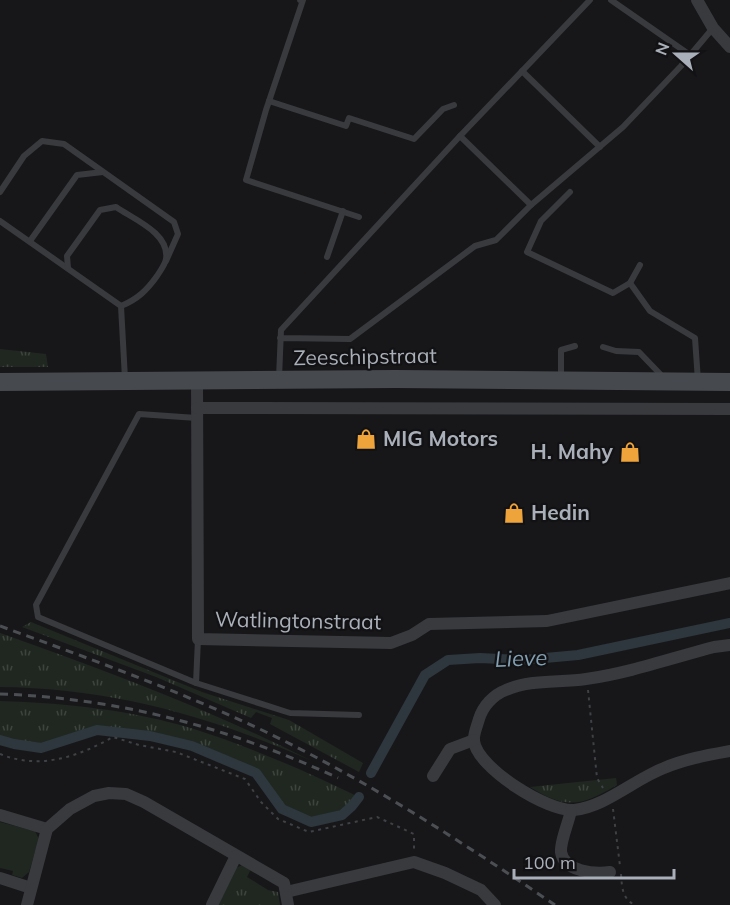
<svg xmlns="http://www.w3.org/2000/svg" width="730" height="905" viewBox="0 0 730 905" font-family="Mulish,sans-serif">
<defs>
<pattern id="grass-tufts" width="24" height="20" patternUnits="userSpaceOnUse" patternTransform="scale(1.5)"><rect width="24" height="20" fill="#1f2720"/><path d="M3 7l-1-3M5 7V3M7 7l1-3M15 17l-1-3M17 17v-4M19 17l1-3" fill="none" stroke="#3d443e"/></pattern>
</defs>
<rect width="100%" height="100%" fill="#171719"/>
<g fill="url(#grass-tufts)">
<polygon points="0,349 46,354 48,367 0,367"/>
<polygon points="31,622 202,692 289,720 363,763 359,772 270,724 272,718 256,712 251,718 156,677 22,627"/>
<path d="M0,633C105,670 211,710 310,760C210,716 110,688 0,687Z"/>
<path d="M0,701C65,703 132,710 194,729C251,747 305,771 359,797L352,806L342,815L311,822L282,809L256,773L192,746L150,736L97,730L41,748L14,744L0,739Z"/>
<path d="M616,778L617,785C581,806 567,810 530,787Z"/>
<polygon points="243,865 251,869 247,877 268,890 278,892 280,905 216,905 235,868"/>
</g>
<polygon fill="#1f2720" points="0,822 35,831 39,839 29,872 22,878 12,875 13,871 0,868"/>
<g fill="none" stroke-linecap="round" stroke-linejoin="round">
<g stroke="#2d373d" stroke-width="10">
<polyline points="0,740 14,744 41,748 97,730 150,736 192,746 256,773 282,809 311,822 342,815 352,806 359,797"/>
<polyline points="371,773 425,675 448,660 480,658 523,660 578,655 730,623"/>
</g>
<g stroke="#3e4145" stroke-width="2" stroke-dasharray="3 4.5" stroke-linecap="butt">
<polyline points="588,690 597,778 603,788"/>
<path d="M0,754C39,770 78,757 113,737L139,745L176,752L245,779L261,802L278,819L309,832L377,817L414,834V850"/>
<polyline points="613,809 620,866"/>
<path d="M621,874C622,887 622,899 635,905"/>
</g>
<g stroke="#383a3e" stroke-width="6">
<polyline points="300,0 303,0 266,110 246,180 359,217"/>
<polyline points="611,0 690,55"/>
<polyline points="522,71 600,147"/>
<polyline points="269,101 346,126 349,118 414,139 443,109 454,105"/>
<polyline points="460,136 590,0"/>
<polyline points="0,192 24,156 42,141 64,144 174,222 178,234 166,261"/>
<polyline points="570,192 541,221 527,252 613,293 630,283 650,311 695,338 698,381"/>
<polyline points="531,205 623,127 681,66 713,28"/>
<polyline points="0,221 121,306 125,379"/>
<polyline points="30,241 77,175 103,172"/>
<polyline points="327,257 343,211"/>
<path d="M68,268L67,256L100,210L116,207C133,219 170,233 166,259C165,265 160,271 157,276C147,290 138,299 121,306"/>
<polyline points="630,283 640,265"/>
<polyline points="603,347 616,351 639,352 663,377"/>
<polyline points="279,378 281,330 460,136 531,205 496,240 475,246 350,339 280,338"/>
<polyline points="561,380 561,350 575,346"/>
<polyline points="198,639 196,683 290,713 359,715"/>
<polyline points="196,683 38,617 36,605 139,414 197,418"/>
</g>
<g stroke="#383a3e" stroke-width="12">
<polyline points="697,0 713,28 730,47"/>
<polyline points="197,380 198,639 391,643 412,635 429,624 547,621 730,583"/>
<polyline points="197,408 730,409"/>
<path d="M730,645L714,647C672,658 629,673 586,679C560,683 530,679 506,690C493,695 483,706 479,719C477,726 473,735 474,741C477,768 548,812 574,810C605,807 635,779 664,768C685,759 708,755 730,751"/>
<polyline points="433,776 450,749 474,740"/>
<path d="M571,810C569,822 560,841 561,852C564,872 595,874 610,872"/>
<polyline points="0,815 47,829"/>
<polyline points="0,878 31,888"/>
<polyline points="286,892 414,862 445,873 481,890 495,905"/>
<polyline points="27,905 47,829 70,809 94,796 109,793 126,794 144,802 284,883 288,905"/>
<polyline points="212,905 236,856"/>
</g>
<polyline stroke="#46494e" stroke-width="18" points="0,382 396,379 730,382"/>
<g stroke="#4b4e53" stroke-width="3" stroke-dasharray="8 6" stroke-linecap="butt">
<path d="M0,626C90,659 180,691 266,732C368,781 462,842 555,905"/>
<path d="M0,694C119,698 230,728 338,778"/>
</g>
</g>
<defs>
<g id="shop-bare" transform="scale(1.62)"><path d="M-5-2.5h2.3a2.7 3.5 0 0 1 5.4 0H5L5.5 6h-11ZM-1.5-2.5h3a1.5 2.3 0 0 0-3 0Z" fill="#eea43a" stroke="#121214" stroke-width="2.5" paint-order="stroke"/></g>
</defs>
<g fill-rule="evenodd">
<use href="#shop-bare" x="366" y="439"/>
<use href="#shop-bare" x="630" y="452"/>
<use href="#shop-bare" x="514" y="513"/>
</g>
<g text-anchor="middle" stroke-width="4.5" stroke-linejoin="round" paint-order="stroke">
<g font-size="21" fill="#aab0b9" stroke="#121214">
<text transform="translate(365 357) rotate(-1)" y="7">Zeeschipstraat</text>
<text transform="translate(298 621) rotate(1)" y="7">Watlingtonstraat</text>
</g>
<g font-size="21" font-weight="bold" fill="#aab0b9" stroke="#121214" text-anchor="start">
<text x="383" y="446">MIG Motors</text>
<text x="613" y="459" text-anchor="end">H. Mahy</text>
<text x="531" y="520">Hedin</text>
</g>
<g font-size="22" font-style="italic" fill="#82a0b3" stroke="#121214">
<text transform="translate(521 658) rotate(-2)" y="8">Lieve</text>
</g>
</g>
<g transform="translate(676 54) rotate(291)" stroke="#121214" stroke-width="4.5" paint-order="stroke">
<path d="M0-4.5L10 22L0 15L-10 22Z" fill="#aab0b9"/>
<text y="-9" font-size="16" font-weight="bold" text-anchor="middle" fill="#aab0b9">N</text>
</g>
<path d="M514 869v9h160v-9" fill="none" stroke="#aab0b9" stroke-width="3"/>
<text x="523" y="869" font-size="18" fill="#aab0b9" stroke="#121214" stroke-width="4.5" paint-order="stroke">100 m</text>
</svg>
